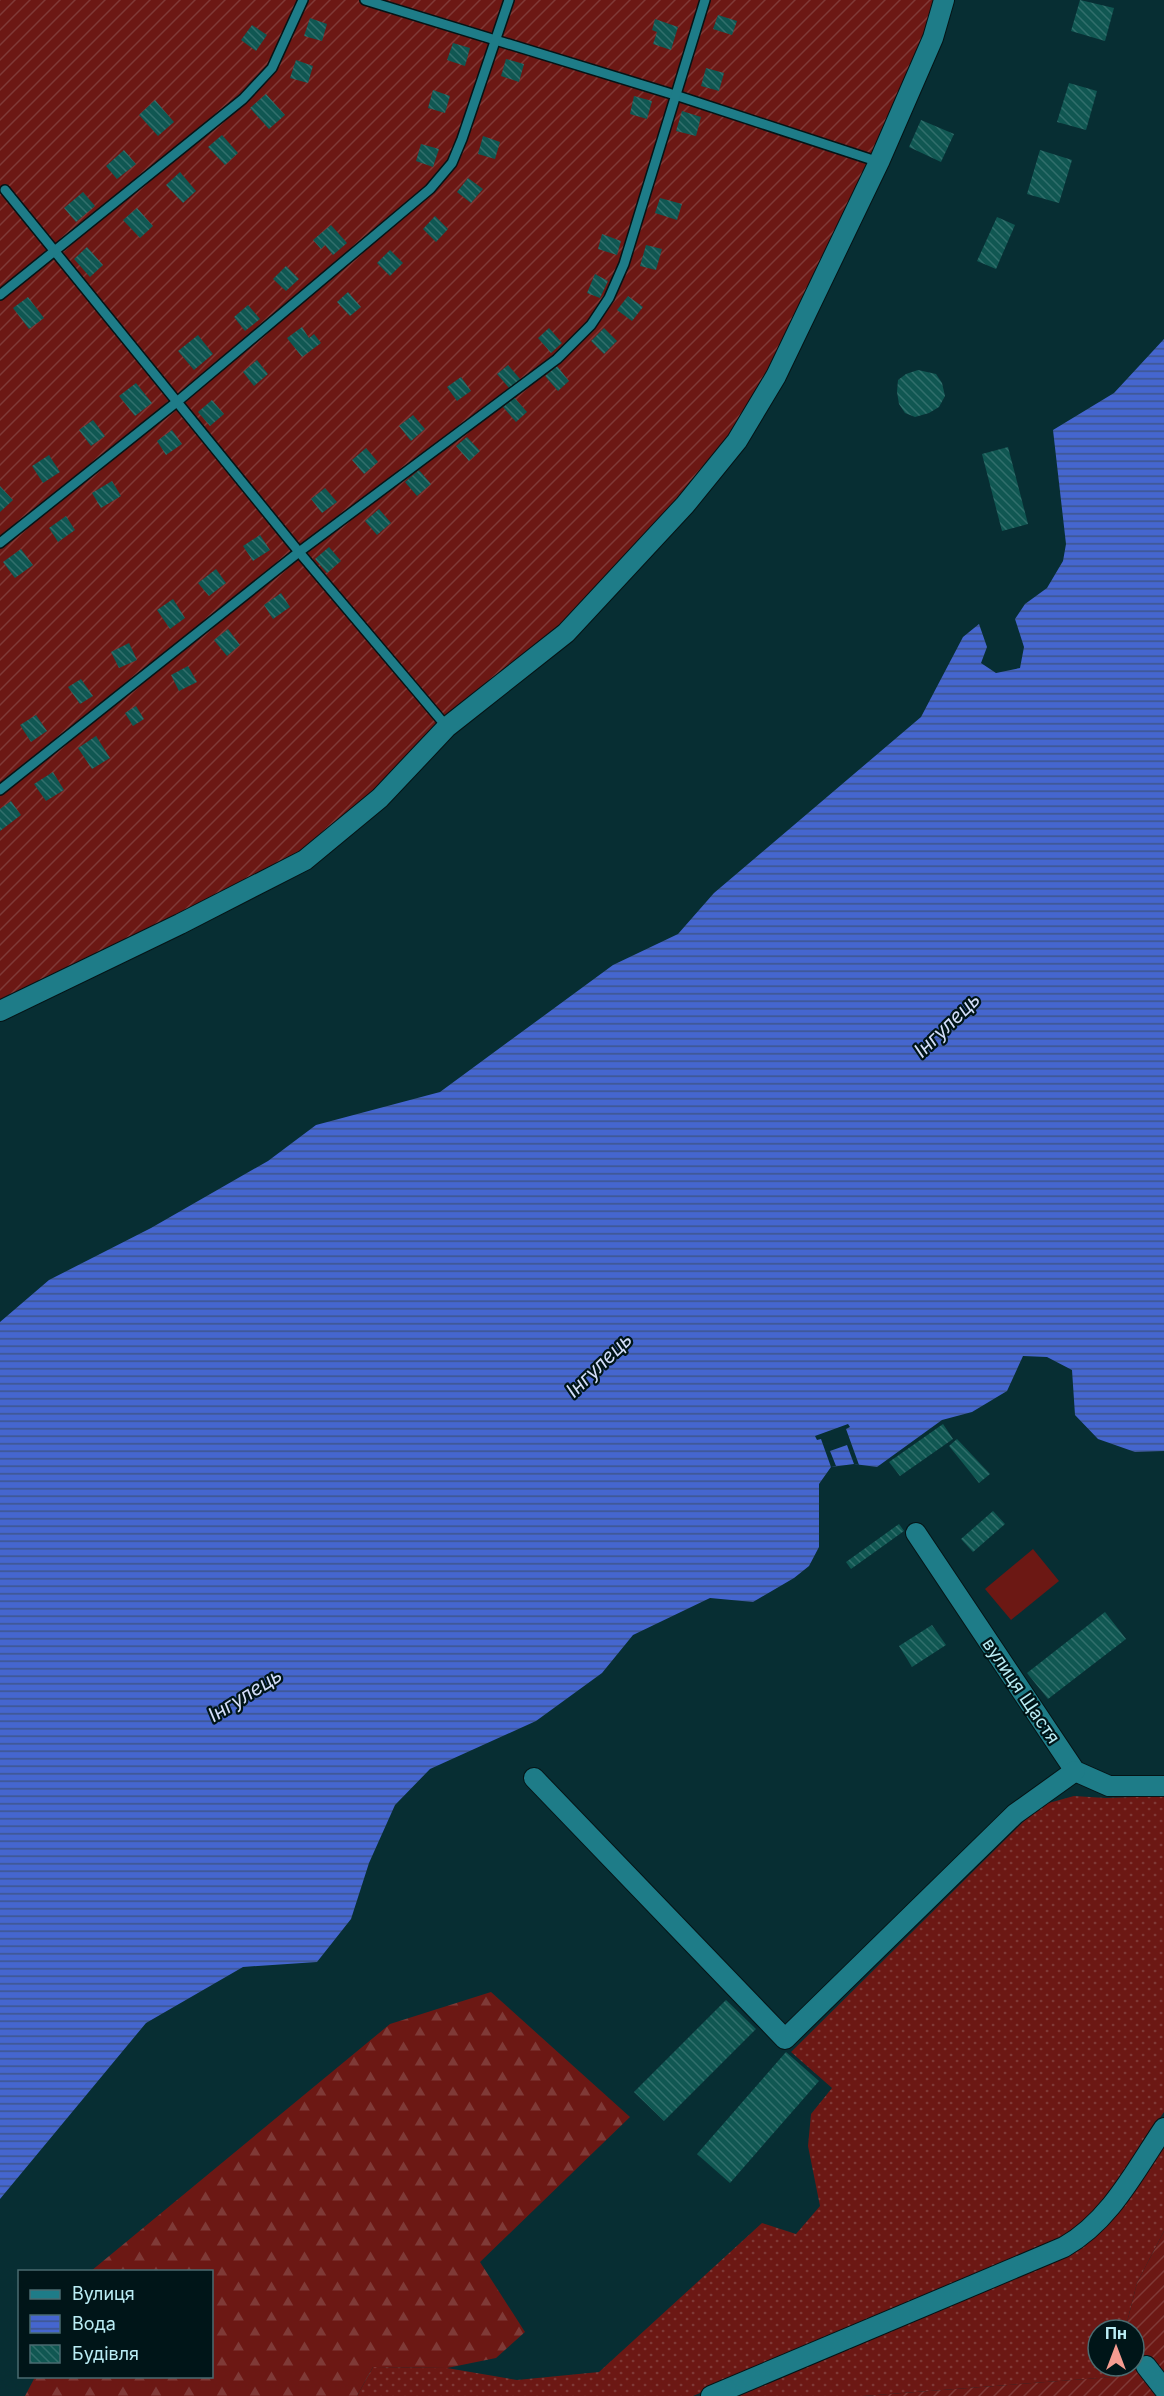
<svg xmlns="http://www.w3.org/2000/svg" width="1164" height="2396" viewBox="0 0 1164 2396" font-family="Inter,sans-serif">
<defs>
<pattern id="grass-dots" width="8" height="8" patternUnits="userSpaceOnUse" patternTransform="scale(1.5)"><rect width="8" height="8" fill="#6c1814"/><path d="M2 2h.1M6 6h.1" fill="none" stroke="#7f3a37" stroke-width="1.8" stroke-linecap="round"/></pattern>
<pattern id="forest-firs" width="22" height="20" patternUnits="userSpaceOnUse" patternTransform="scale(1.5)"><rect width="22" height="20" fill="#6c1814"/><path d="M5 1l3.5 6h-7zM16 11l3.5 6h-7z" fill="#7f3a37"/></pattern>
<pattern id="garden-furrows" width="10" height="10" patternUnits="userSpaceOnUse" patternTransform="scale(1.5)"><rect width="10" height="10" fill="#6c1814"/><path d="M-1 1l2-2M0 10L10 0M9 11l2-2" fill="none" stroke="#7f3a37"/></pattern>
<pattern id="water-rules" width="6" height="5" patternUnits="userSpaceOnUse" patternTransform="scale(1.5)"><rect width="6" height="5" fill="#4566cf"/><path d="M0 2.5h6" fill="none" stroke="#3e568c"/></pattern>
<pattern id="building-back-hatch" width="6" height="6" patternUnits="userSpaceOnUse" patternTransform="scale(1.5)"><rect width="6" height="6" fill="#105752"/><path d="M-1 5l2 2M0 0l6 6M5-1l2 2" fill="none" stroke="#316f6c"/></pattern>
</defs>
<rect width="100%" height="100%" fill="#072e33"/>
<g fill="url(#grass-dots)">
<polygon points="1074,1796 1106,1798 1164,1796 1164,2112 1102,2204 1081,2227 1057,2241 693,2396 357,2396 373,2367 447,2368 517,2380 599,2372 762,2223 796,2234 820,2206 808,2146 811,2114 832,2088 791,2052 1024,1821 1045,1804"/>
<polygon points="1164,2143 1164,2231 1137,2283 1125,2330 1098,2330 1098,2366 1115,2366 1113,2377 863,2396 739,2396 1072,2254 1090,2240"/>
</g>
<polygon fill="url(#forest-firs)" points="491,1992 630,2117 480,2262 525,2332 496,2358 447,2368 373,2367 357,2396 25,2396 35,2377 212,2376 212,2272 91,2271 390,2024"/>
<polygon fill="#6c1814" points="1033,1549 1059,1581 1011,1620 985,1589"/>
<g fill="url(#garden-furrows)">
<polygon points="0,0 944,0 933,38 737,441 566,633 305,860 0,1011"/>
<polygon points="1164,2231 1164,2396 863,2396 1112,2377 1115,2366 1134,2366 1134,2330 1125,2330 1137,2283"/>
</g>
<polygon fill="url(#water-rules)" points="1164,339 1164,1451 1135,1452 1098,1439 1075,1415 1072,1370 1047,1357 1023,1356 1007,1391 972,1412 942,1420 877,1467 854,1464 831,1467 819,1484 819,1547 809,1566 794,1578 753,1602 710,1598 633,1635 602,1673 536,1721 430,1769 395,1805 369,1863 351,1919 317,1962 243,1967 146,2023 0,2199 0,1322 49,1280 151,1228 268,1161 316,1125 440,1092 613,965 678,934 714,893 921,717 963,637 979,624 987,647 981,663 996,673 1020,668 1024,647 1015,619 1025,604 1047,588 1063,561 1066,544 1053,430 1114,393"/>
<polygon fill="#072e33" points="848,1424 850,1427 846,1429 859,1465 854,1464 847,1445 830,1451 836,1466 831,1467 821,1439 817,1440 815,1436"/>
<g fill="url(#building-back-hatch)">
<polygon points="1080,0 1114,8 1105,41 1071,31"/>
<polygon points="718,15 737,21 732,35 713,29"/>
<polygon points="310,18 327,24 322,41 304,36"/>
<polygon points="655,19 678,27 671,50 653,44 657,32 652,30"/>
<polygon points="252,25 267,35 256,51 241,40"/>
<polygon points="453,43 470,48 465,66 447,60"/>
<polygon points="506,59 524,64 519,82 501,76"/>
<polygon points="296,60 313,66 308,83 290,78"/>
<polygon points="706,68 724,73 719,91 701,86"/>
<polygon points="1069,83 1097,91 1086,130 1057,122"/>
<polygon points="433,90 450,96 445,113 428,108"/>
<polygon points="266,94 285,115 269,129 250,108"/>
<polygon points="634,96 652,101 647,119 630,114"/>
<polygon points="155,100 174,122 158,136 139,115"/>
<polygon points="682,111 701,117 696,136 676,131"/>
<polygon points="921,120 954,134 941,162 909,147"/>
<polygon points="222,135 238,153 225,165 208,147"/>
<polygon points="483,136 500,142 495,159 478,154"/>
<polygon points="421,144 439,149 433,167 416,161"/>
<polygon points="124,150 136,164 117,179 106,166"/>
<polygon points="1040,150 1072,160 1059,203 1027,194"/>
<polygon points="180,172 196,191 183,203 166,185"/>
<polygon points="468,178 483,189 471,203 457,192"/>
<polygon points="83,192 95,206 76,222 64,208"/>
<polygon points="660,198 682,204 677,220 655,213"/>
<polygon points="137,208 153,226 140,238 123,220"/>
<polygon points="435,216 448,229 436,242 423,229"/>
<polygon points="997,217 1015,225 996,269 977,261"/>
<polygon points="331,225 347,243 333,255 325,245 321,249 313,240"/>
<polygon points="602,234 621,241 617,255 598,249"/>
<polygon points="646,245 662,249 656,270 640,266"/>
<polygon points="87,247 103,265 90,277 74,259"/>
<polygon points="390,250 403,263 390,276 377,263"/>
<polygon points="286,266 299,279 286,291 273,279"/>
<polygon points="595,274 608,281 600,298 587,293"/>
<polygon points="348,292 361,307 350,316 337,302"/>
<polygon points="628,296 643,307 632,321 617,310"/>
<polygon points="28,297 44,318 29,329 13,308"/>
<polygon points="248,305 260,319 245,331 234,317"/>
<polygon points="302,327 309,338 314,334 321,343 302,357 287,338"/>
<polygon points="549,328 562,343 551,353 538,338"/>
<polygon points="604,328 617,341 604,354 591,341"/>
<polygon points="198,335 213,354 194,370 178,351"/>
<polygon points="257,360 268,374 254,386 243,372"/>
<polygon points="508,365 521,380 510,389 497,374"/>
<polygon points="557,366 569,381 558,391 545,376"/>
<polygon points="918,370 936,374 942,383 945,396 939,407 929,413 915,417 905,413 899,404 897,392 898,380 906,374"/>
<polygon points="461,377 471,391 457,401 447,387"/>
<polygon points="136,383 152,403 135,416 119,396"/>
<polygon points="514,397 527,412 516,422 503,407"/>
<polygon points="212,400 224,414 210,426 198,412"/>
<polygon points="413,415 425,429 411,441 399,426"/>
<polygon points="93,420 105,436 91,446 79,430"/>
<polygon points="172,430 182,444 166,455 157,441"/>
<polygon points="467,437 480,451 469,461 456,446"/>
<polygon points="1008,447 1028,524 1002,531 982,454"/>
<polygon points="366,448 378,462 364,474 352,460"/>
<polygon points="49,455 60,472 43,483 32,466"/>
<polygon points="419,470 431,484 417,496 405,482"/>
<polygon points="112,481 121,496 101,508 92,493"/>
<polygon points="0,486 13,500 0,512"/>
<polygon points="325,488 337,502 322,513 311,499"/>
<polygon points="379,509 391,523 377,535 365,521"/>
<polygon points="66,516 75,530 58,542 49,528"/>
<polygon points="260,535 270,550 253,561 243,546"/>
<polygon points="329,547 341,561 327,573 315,559"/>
<polygon points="21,549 33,565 15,578 3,562"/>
<polygon points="216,569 226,583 209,596 198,583"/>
<polygon points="281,593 290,607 273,619 264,605"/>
<polygon points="173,599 185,618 170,629 157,610"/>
<polygon points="228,629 240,645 227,656 214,640"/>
<polygon points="129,643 137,660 119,668 111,652"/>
<polygon points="188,666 197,682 179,691 171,675"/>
<polygon points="81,679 93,696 80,704 68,687"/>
<polygon points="136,706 144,719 133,726 125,713"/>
<polygon points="36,715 47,731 31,742 20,725"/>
<polygon points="96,736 110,758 92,769 78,748"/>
<polygon points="53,772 64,790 46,801 34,784"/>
<polygon points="11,801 21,815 0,831 0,809"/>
<polygon points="943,1424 953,1439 900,1476 889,1462"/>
<polygon points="957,1439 990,1474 979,1483 949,1446"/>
<polygon points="993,1511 1005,1524 973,1552 961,1539"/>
<polygon points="899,1524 904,1531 851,1569 846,1562"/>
<polygon points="1105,1612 1126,1639 1048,1699 1027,1673"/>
<polygon points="932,1625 946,1645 912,1667 899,1646"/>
<polygon points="726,2000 756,2029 664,2121 634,2092"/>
<polygon points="786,2052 819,2081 730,2183 697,2154"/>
</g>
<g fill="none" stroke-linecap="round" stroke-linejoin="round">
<g stroke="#051416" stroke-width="12">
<g id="lane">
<polyline points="365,0 675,95 879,162"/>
<polyline points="5,190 299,552 447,727"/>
<polyline points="0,295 243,99 272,68 303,0"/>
<polyline points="0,543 178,401 430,189 452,163 462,139 509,0"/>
<polyline points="0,790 299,552 557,359 591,325 609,298 624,264 705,0"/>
</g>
</g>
<g stroke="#051416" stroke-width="22">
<g id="street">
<polyline points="0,1011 180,924 305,860 380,798 447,727 566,633 685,505 737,441 776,376 879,162 933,38 944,0"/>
<polyline points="916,1533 1075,1771 1109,1786 1164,1786"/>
<polyline points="534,1778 785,2039 1015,1814 1075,1771"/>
<polyline points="1146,2366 1164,2389"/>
<path d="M711,2396L1064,2247C1110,2221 1135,2171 1164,2128"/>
</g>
</g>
<use href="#lane" stroke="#1e7c88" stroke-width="9"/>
<use href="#street" stroke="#1e7c88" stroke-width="20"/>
</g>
<g text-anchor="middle" stroke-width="4.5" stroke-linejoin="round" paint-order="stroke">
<g font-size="18" fill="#baedf5" stroke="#001518">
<text transform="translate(1021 1691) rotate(56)" y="6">вулиця Щастя</text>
</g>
<g font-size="20" font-style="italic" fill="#d3def9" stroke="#001518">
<text transform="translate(947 1025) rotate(-44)" y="7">Інгулець</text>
<text transform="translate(599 1365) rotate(-44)" y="7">Інгулець</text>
<text transform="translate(245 1695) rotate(-32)" y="7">Інгулець</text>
</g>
</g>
<rect x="18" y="2270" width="195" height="108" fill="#001518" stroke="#4a6b70" stroke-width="1.5"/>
<rect x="30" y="2290" width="30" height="9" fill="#1e7c88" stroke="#4a6b70" stroke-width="1.5"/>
<text x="72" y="2300" font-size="18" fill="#baedf5">Вулиця</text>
<rect x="30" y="2315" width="30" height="18" fill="url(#water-rules)" stroke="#4a6b70" stroke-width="1.5"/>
<text x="72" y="2330" font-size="18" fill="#baedf5">Вода</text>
<rect x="30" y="2345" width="30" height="18" fill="url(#building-back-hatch)" stroke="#4a6b70" stroke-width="1.5"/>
<text x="72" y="2360" font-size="18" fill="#baedf5">Будівля</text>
<g transform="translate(1116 2348)"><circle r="28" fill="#001518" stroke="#4a6b70" stroke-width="1.5"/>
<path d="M0-4.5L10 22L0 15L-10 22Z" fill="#f59c91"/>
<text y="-9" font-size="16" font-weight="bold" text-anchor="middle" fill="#baedf5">Пн</text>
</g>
</svg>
